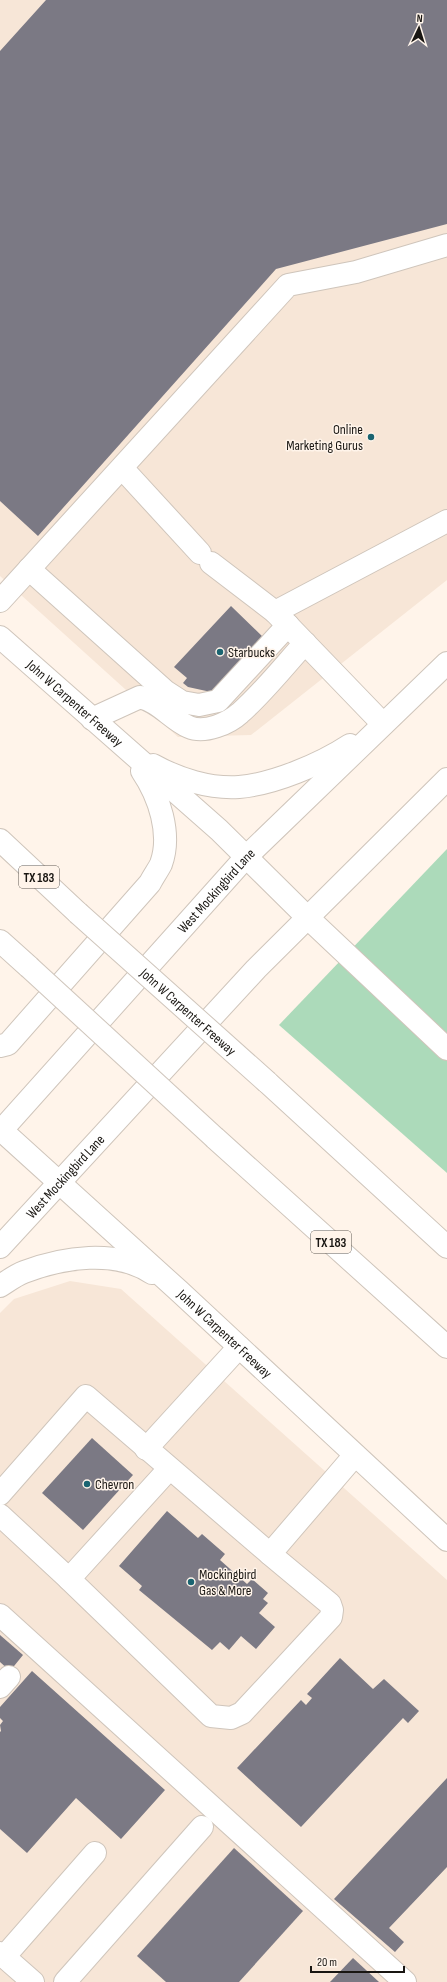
<svg xmlns="http://www.w3.org/2000/svg" width="447" height="1982" viewBox="0 0 447 1982" font-family="'Sofia Sans Condensed',sans-serif">
<rect width="100%" height="100%" fill="#fff4ea"/>
<g fill="#f7e6d7">
<polygon points="0,0 447,0 447,580 251,735 178,737 0,576"/>
<polygon points="70,1281 121,1289 447,1580 447,1982 0,1982 0,1313 14,1299"/>
</g>
<polygon fill="#acdaba" points="447,849 447,1173 279,1025"/>
<g fill="#7b7984">
<polygon points="46,0 447,0 447,224 276,269 38,536 0,501 0,51"/>
<polygon points="231,606 264,638 211,692 188,687 183,683 187,678 174,667"/>
<polygon points="92,1438 133,1475 83,1530 42,1493"/>
<polygon points="167,1511 198,1538 202,1534 225,1554 220,1560 247,1584 252,1579 268,1593 263,1599 268,1603 259,1613 275,1627 256,1649 241,1636 229,1650 220,1642 212,1650 139,1590 142,1586 119,1566"/>
<polygon points="0,1635 23,1655 10,1671 0,1662"/>
<polygon points="340,1658 373,1689 384,1679 419,1711 408,1723 403,1718 301,1827 237,1768 301,1700 306,1705 312,1698 307,1694"/>
<polygon points="32,1671 165,1790 121,1839 76,1798 27,1853 0,1829 0,1732 1,1731 0,1725 3,1721 0,1718 0,1707"/>
<polygon points="447,1778 447,1867 389,1928 404,1942 395,1952 334,1899"/>
<polygon points="234,1848 303,1911 239,1982 166,1982 137,1956"/>
<polygon points="353,1958 379,1982 330,1982"/>
</g>
<g fill="none" stroke-linecap="round" stroke-linejoin="round">
<g stroke="#cfc5bb" stroke-width="24">
<g id="minor">
<polyline points="122,468 200,553"/>
<polyline points="211,563 275,612"/>
<polyline points="29,569 165,691 182,702 199,705 218,701 288,625"/>
<polyline points="0,601 288,285 356,272 447,245"/>
<path d="M92,719L140,697C160,702 171,719 189,727C205,734 229,723 240,713C262,694 285,665 305,643"/>
<polyline points="383,724 275,612 447,521"/>
<polyline points="146,1449 239,1347"/>
<polyline points="0,1494 86,1396 270,1554 355,1455"/>
<polyline points="0,1515 69,1579 169,1469"/>
<polyline points="69,1579 211,1716 231,1718 242,1713 331,1617 332,1610 330,1604 270,1554"/>
<polyline points="0,1615 405,1982"/>
<polyline points="0,1687 9,1677"/>
<polyline points="0,1953 33,1982"/>
<polyline points="4,1957 95,1853"/>
<polyline points="65,1982 202,1827"/>
</g>
</g>
<g stroke="#cfc5bb" stroke-width="24">
<g id="major">
<path id="s1" d="M0,637L219,830L307,917"/>
<path d="M153,765C178,779 210,789 239,787C274,784 321,764 350,745"/>
<path d="M0,1046L8,1044L150,883C153,877 158,870 161,864C172,834 159,796 142,771"/>
<path id="s2" d="M0,1129L179,1291L447,1540"/>
<path id="s3" d="M0,1132L246,857L447,663"/>
<path id="s4" d="M0,1247L256,969L447,779"/>
<path d="M0,1286C8,1281 16,1275 24,1272C63,1257 116,1249 152,1273"/>
</g>
</g>
<g stroke="#cfc5bb" stroke-width="24">
<g id="highway">
<polyline points="0,840 78,913"/>
<polyline points="307,917 447,1049"/>
<polyline points="0,941 29,967"/>
<polyline points="267,1082 447,1247"/>
<polyline points="215,1138 447,1347"/>
</g>
</g>
<use href="#minor" stroke="#fff" stroke-width="22"/>
<use href="#major" stroke="#fff" stroke-width="22"/>
<use href="#highway" stroke="#fff" stroke-width="22"/>
<g stroke="#cfc5bb" stroke-width="24" stroke-linecap="butt">
<g id="highway-bridge">
<path id="s5" d="M78,913L267,1082"/>
<polyline points="29,967 215,1138"/>
</g>
</g>
<use href="#highway-bridge" stroke="#fff" stroke-width="22"/>
</g>
<g fill="#1a6471" stroke="#fff4ea" stroke-width="1.5">
<circle cx="371" cy="437" r="4"/>
<circle cx="220" cy="652" r="4"/>
<circle cx="87" cy="1484" r="4"/>
<circle cx="191" cy="1582" r="4"/>
</g>
<g text-anchor="middle" stroke-width="3" stroke-linejoin="round" paint-order="stroke">
<g fill="#fff4ea" stroke="#5e5953" stroke-width="1">
<rect x="19" y="866" width="40" height="22" rx="3"/>
<rect x="311" y="1231" width="40" height="22" rx="3"/>
</g>
<g font-size="13" font-weight="bold" fill="#191612">
<text x="39" y="882">TX 183</text>
<text x="331" y="1247">TX 183</text>
</g>
<g font-size="14" fill="#191612" stroke="#fff4ea" text-anchor="start">
<text x="363" y="434" text-anchor="end">Online<tspan x="363" dy="16">Marketing Gurus</tspan></text>
<text x="228" y="657">Starbucks</text>
<text x="95" y="1489">Chevron</text>
<text x="199" y="1579">Mockingbird<tspan x="199" dy="16">Gas &amp; More</tspan></text>
</g>
<g font-size="14" fill="#191612" stroke="#fff4ea">
<text dy="5" stroke="none"><textPath href="#s1" startOffset="100">John W Carpenter Freeway</textPath></text>
<text dy="5" stroke="none"><textPath href="#s3" startOffset="324">West Mockingbird Lane</textPath></text>
<text dy="5" stroke="none"><textPath href="#s5" startOffset="148">John W Carpenter Freeway</textPath></text>
<text dy="5" stroke="none"><textPath href="#s4" startOffset="96">West Mockingbird Lane</textPath></text>
<text dy="5" stroke="none"><textPath href="#s2" startOffset="304">John W Carpenter Freeway</textPath></text>
</g>
</g>
<g transform="translate(419 28) rotate(4)" stroke="#fff4ea" stroke-width="3" paint-order="stroke">
<path d="M0-3L7 15L0 10L-7 15Z" fill="#191612"/>
<text y="-6" font-size="11" font-weight="bold" text-anchor="middle" fill="#191612">N</text>
</g>
<path d="M311 1966v6h93v-6" fill="none" stroke="#191612" stroke-width="2"/>
<text x="317" y="1966" font-size="12" fill="#191612" stroke="#fff4ea" stroke-width="3" paint-order="stroke">20 m</text>
</svg>
